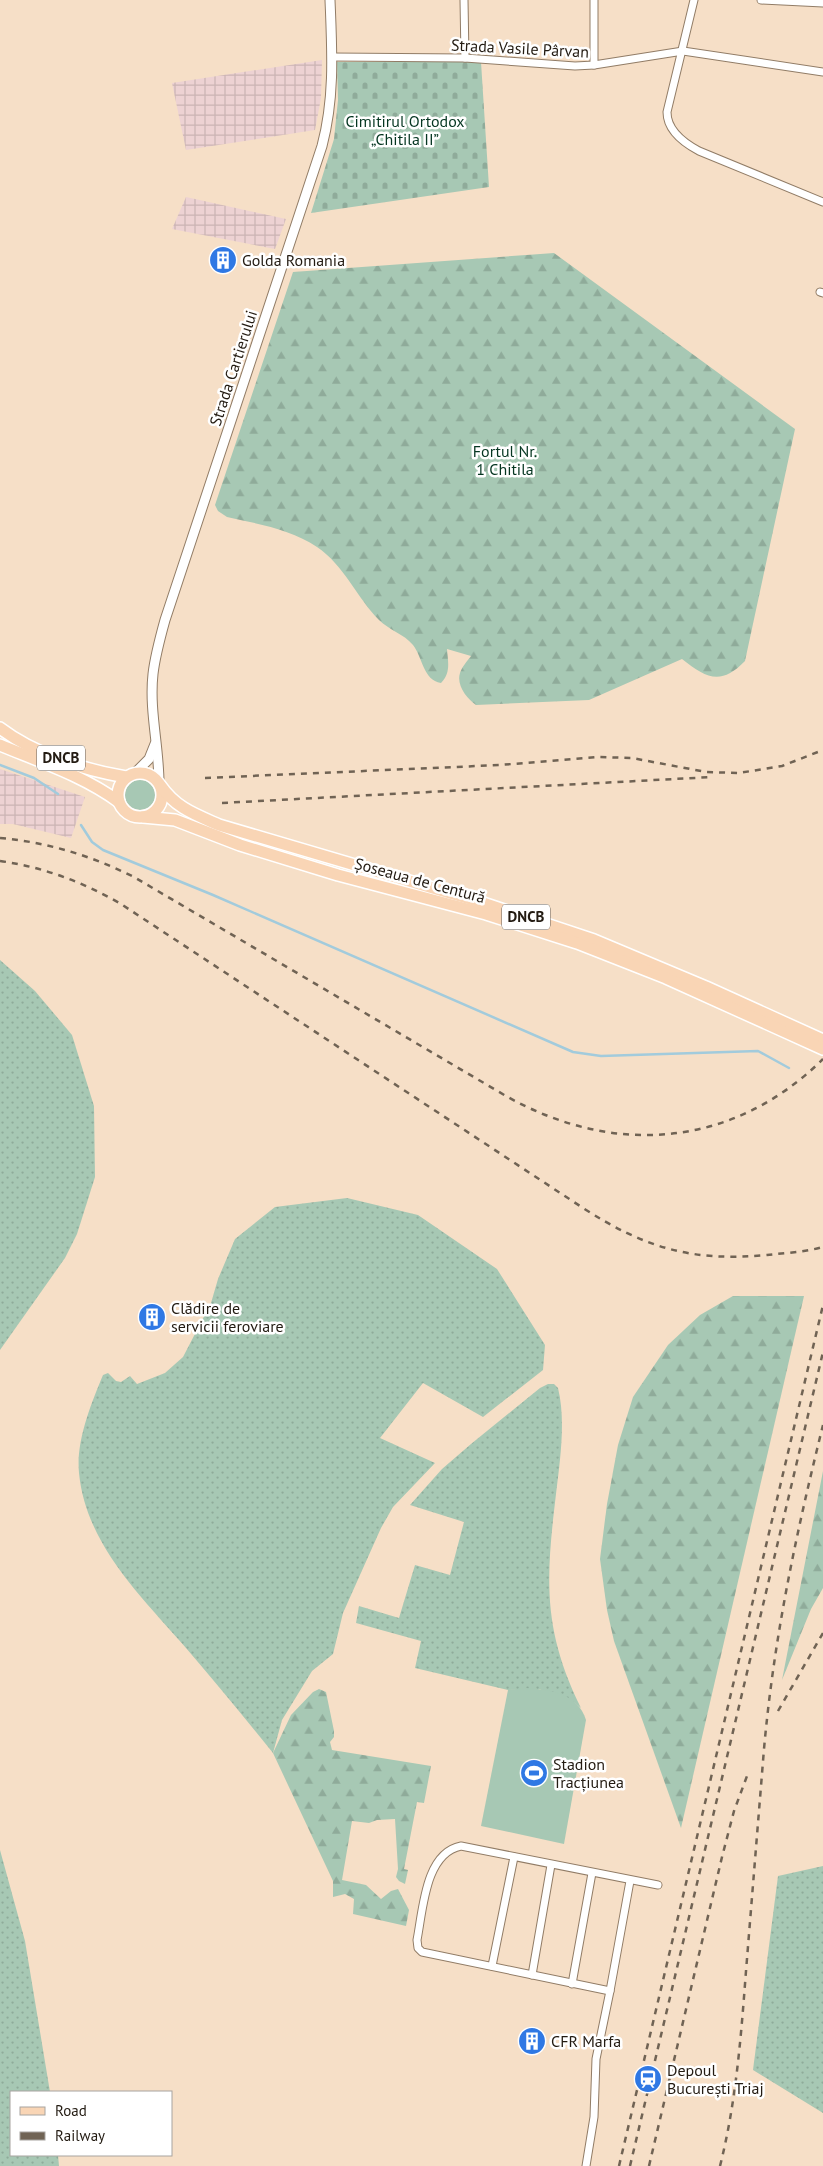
<svg xmlns="http://www.w3.org/2000/svg" width="823" height="2166" viewBox="0 0 823 2166" font-family="'PT Sans',sans-serif">
<defs>
<pattern id="industrial-grid" width="8" height="8" patternUnits="userSpaceOnUse" patternTransform="scale(1.25)"><rect width="8" height="8" fill="#edd2d3"/><path d="M0 4h8M4 0v8" fill="none" stroke="#cbb4b4"/></pattern>
<pattern id="grass-dots" width="8" height="8" patternUnits="userSpaceOnUse" patternTransform="scale(1.25)"><rect width="8" height="8" fill="#a7c8b4"/><path d="M2 2h.1M6 6h.1" fill="none" stroke="#8fab9a" stroke-width="1.8" stroke-linecap="round"/></pattern>
<pattern id="forest-firs" width="22" height="20" patternUnits="userSpaceOnUse" patternTransform="scale(1.25)"><rect width="22" height="20" fill="#a7c8b4"/><path d="M5 1l3.5 6h-7zM16 11l3.5 6h-7z" fill="#8fab9a"/></pattern>
<pattern id="cemetery-stones" width="16" height="16" patternUnits="userSpaceOnUse" patternTransform="scale(1.25)"><rect width="16" height="16" fill="#a7c8b4"/><path d="M2 7V4a2 2 0 0 1 4 0v3zM10 15v-3a2 2 0 0 1 4 0v3z" fill="#8fab9a"/></pattern>
</defs>
<rect width="100%" height="100%" fill="#f6dfc7"/>
<g fill="url(#industrial-grid)">
<polygon points="322,60 321,98 315,130 186,150 172,83"/>
<polygon points="186,197 286,219 275,249 172,229"/>
<polygon points="0,769 85,797 71,838 13,824 0,824"/>
</g>
<g fill="url(#grass-dots)">
<polygon points="0,960 35,991 72,1035 94,1106 95,1177 77,1234 65,1258 0,1350"/>
<path d="M347,1198L418,1215L497,1269L545,1345L543,1370L483,1417L423,1383L380,1438L435,1463L393,1507L381,1528L343,1613L333,1654L312,1671L282,1720L273,1753C245,1718 216,1683 186,1648C142,1597 86,1545 79,1473C76,1441 91,1404 103,1375L108,1373L116,1381L121,1382L130,1376L137,1384L165,1373L183,1357L211,1303L218,1279L235,1239L275,1207Z"/>
<path d="M548,1384H554L558,1388C566,1421 560,1460 556,1494C546,1578 542,1629 581,1708L575,1703L539,1689L508,1690L415,1668L421,1641L356,1623L359,1606L399,1618L415,1565L450,1575L464,1522L410,1505L442,1469L471,1444L540,1388Z"/>
<polygon points="0,1850 25,1941 50,2092 11,2092 11,2155 58,2155 59,2166 0,2166"/>
<polygon points="823,1866 823,2113 753,2070 778,1876"/>
</g>
<g fill="url(#forest-firs)">
<path d="M554,253L795,429L745,661C721,686 706,678 682,659L589,700L476,705C467,699 456,685 460,673C462,667 467,661 471,656L447,649C448,662 451,673 441,683C423,680 423,658 413,645C404,634 389,630 379,620C357,598 344,565 317,547C291,529 258,524 227,517L218,511L215,505L293,272Z"/>
<polygon points="733,1296 804,1296 681,1828 614,1641 607,1610 600,1559 607,1504 618,1445 633,1397 668,1345 700,1315"/>
<polygon points="823,1471 823,1588 811,1609 782,1680"/>
<polygon points="319,1689 326,1692 334,1731 334,1737 330,1742 332,1750 431,1766 424,1803 417,1802 404,1869 408,1870 405,1884 399,1881 396,1877 398,1869 395,1819 377,1820 369,1823 352,1821 342,1880 366,1885 381,1899 391,1891 398,1889 409,1910 406,1926 353,1914 354,1899 345,1894 333,1897 333,1881 273,1753 291,1715 313,1692"/>
</g>
<polygon fill="url(#cemetery-stones)" points="337,62 481,62 489,187 311,213 334,139 338,100"/>
<g fill="#a7c8b4">
<circle cx="140" cy="795" r="15"/>
<path d="M524,1688C548,1689 578,1693 586,1720L564,1844L481,1826L508,1690Z"/>
</g>
<g fill="none" stroke-linecap="round" stroke-linejoin="round">
<g stroke="#a2cbdc" stroke-width="2.5">
<polyline points="0,765 34,778 58,794"/>
<polyline points="81,825 92,842 103,850 213,895 573,1052 601,1056 758,1051 789,1068"/>
</g>
<g stroke="#917c66" stroke-width="9">
<g id="minor">
<polyline points="464,0 465,58"/>
<polyline points="594,0 594,65"/>
<path d="M694,0L667,112C667,130 684,143 699,151L823,202"/>
<polyline points="761,0 823,3"/>
<polyline points="332,57 465,58 575,66 594,65 683,51 823,72"/>
<polyline points="820,292 823,293"/>
<polyline points="492,1966 514,1857"/>
<polyline points="532,1975 551,1865"/>
<polyline points="572,1984 592,1873"/>
<path d="M610,1991L422,1952L418,1948L417,1940C423,1910 425,1853 461,1846L658,1885"/>
<polyline points="586,2166 594,2117 596,2059 610,1991 630,1881"/>
</g>
</g>
<g stroke="#917c66" stroke-width="11">
<g id="tertiary">
<polyline points="135,773 149,759 155,744"/>
<path d="M159,783C159,747 149,710 153,674C155,656 160,638 165,620L322,146C335,97 332,50 330,0"/>
</g>
</g>
<g stroke="#fff" stroke-width="14">
<g id="primary">
<path d="M0,728C34,754 84,770 126,777"/>
<path d="M0,745C41,762 84,776 119,802"/>
<circle cx="140" cy="795" r="22"/>
<path d="M160,785C176,808 194,814 219,825L477,901L594,940L706,987L823,1040"/>
<polyline points="143,817 175,820 240,845 338,875 486,914 577,943 666,978 823,1049"/>
</g>
</g>
<use href="#minor" stroke="#fff" stroke-width="7"/>
<use href="#tertiary" stroke="#fff" stroke-width="9"/>
<use href="#primary" stroke="#f9d5b5" stroke-width="11"/>
<g stroke="#706354" stroke-width="2.5" stroke-dasharray="6 6" stroke-linecap="butt">
<polyline points="205,778 500,765 598,757 632,758 706,772 739,773 782,766 823,750"/>
<polyline points="222,803 712,777"/>
<path d="M0,838C47,842 92,856 134,877L506,1096C614,1157 733,1148 823,1059"/>
<path d="M0,861C43,867 83,882 121,904L583,1208C645,1248 692,1262 767,1255C785,1253 805,1252 823,1247"/>
<polyline points="778,1711 823,1633"/>
<polyline points="619,2166 823,1305"/>
<polyline points="630,2166 823,1352"/>
<polyline points="649,2166 722,1857 734,1811 747,1776"/>
<path d="M720,2166C736,2103 741,2037 746,1971C752,1897 758,1823 764,1749C774,1637 796,1534 823,1425"/>
</g>
</g>
<defs>
<g id="building-disc" transform="scale(1.4375)"><circle r="9.5" fill="#2f78e4" stroke="#fff"/><path d="M-4-6H4V6H1V3H-1V6H-4ZM-2.5-4.3h1.7v1.8h-1.7ZM.8-4.3h1.7v1.8H.8ZM-2.5-1h1.7V.8h-1.7ZM.8-1h1.7V.8H.8Z" fill="#fff"/></g>
<g id="stadium-disc" transform="scale(1.4375)"><circle r="9.5" fill="#2f78e4" stroke="#fff"/><path d="M0-5a6.5 5 0 1 0 0 10a6.5 5 0 1 0 0-10ZM-3.5-1.8h7v3.6h-7Z" fill="#fff"/></g>
<g id="station-disc" transform="scale(1.4375)"><circle r="9.5" fill="#2f78e4" stroke="#fff"/><path d="M-3-6H3Q5-6 5-4V2Q5 4 3 4L4.5 6H3L1.5 4h-3L-3 6H-4.5L-3 4Q-5 4-5 2V-4Q-5-6-3-6ZM-3.5-4v3h7v-3ZM-3.5 1v1.5H-2V1ZM2 1v1.5H3.5V1Z" fill="#fff"/></g>
</defs>
<g fill-rule="evenodd">
<use href="#building-disc" x="223" y="260"/>
<use href="#building-disc" x="152" y="1317"/>
<use href="#stadium-disc" x="534" y="1773"/>
<use href="#building-disc" x="532" y="2041"/>
<use href="#station-disc" x="648" y="2079"/>
</g>
<g text-anchor="middle" stroke-width="5" stroke-linejoin="round" paint-order="stroke">
<g fill="#fff" stroke="#655f59" stroke-width="1">
<rect x="37" y="745.5" width="48" height="25" rx="4"/>
<rect x="502" y="904.5" width="48" height="25" rx="4"/>
</g>
<g font-size="15" font-weight="bold" fill="#231b12">
<text x="61" y="763">DNCB</text>
<text x="526" y="922">DNCB</text>
</g>
<g font-size="16" fill="#231b12" stroke="#fff">
<text transform="translate(520 48) rotate(3)" y="6">Strada Vasile Pârvan</text>
<text transform="translate(233 368) rotate(-72)" y="6">Strada Cartierului</text>
<text transform="translate(420 880) rotate(15)" y="6">Șoseaua de Centură</text>
</g>
<g font-size="16" fill="#053621" stroke="#fff">
<text x="405" y="127">Cimitirul Ortodox<tspan x="405" dy="18">„Chitila II”</tspan></text>
<text x="505" y="457">Fortul Nr.<tspan x="505" dy="18">1 Chitila</tspan></text>
</g>
<g font-size="16" fill="#231b12" stroke="#fff" text-anchor="start">
<text x="242" y="266">Golda Romania</text>
<text x="171" y="1314">Clădire de<tspan x="171" dy="18">servicii feroviare</tspan></text>
<text x="553" y="1770">Stadion<tspan x="553" dy="18">Tracțiunea</tspan></text>
<text x="551" y="2047">CFR Marfa</text>
<text x="667" y="2076">Depoul<tspan x="667" dy="18">București Triaj</tspan></text>
</g>
</g>
<rect x="10" y="2091" width="162" height="65" fill="#ffffff" stroke="#a7a4a0"/>
<rect x="20" y="2107" width="25" height="8" fill="#f9d5b5" stroke="#a7a4a0"/>
<text x="55" y="2116" font-size="15" fill="#231b12">Road</text>
<rect x="20" y="2132" width="25" height="8" fill="#706354" stroke="#a7a4a0"/>
<text x="55" y="2141" font-size="15" fill="#231b12">Railway</text>
</svg>
